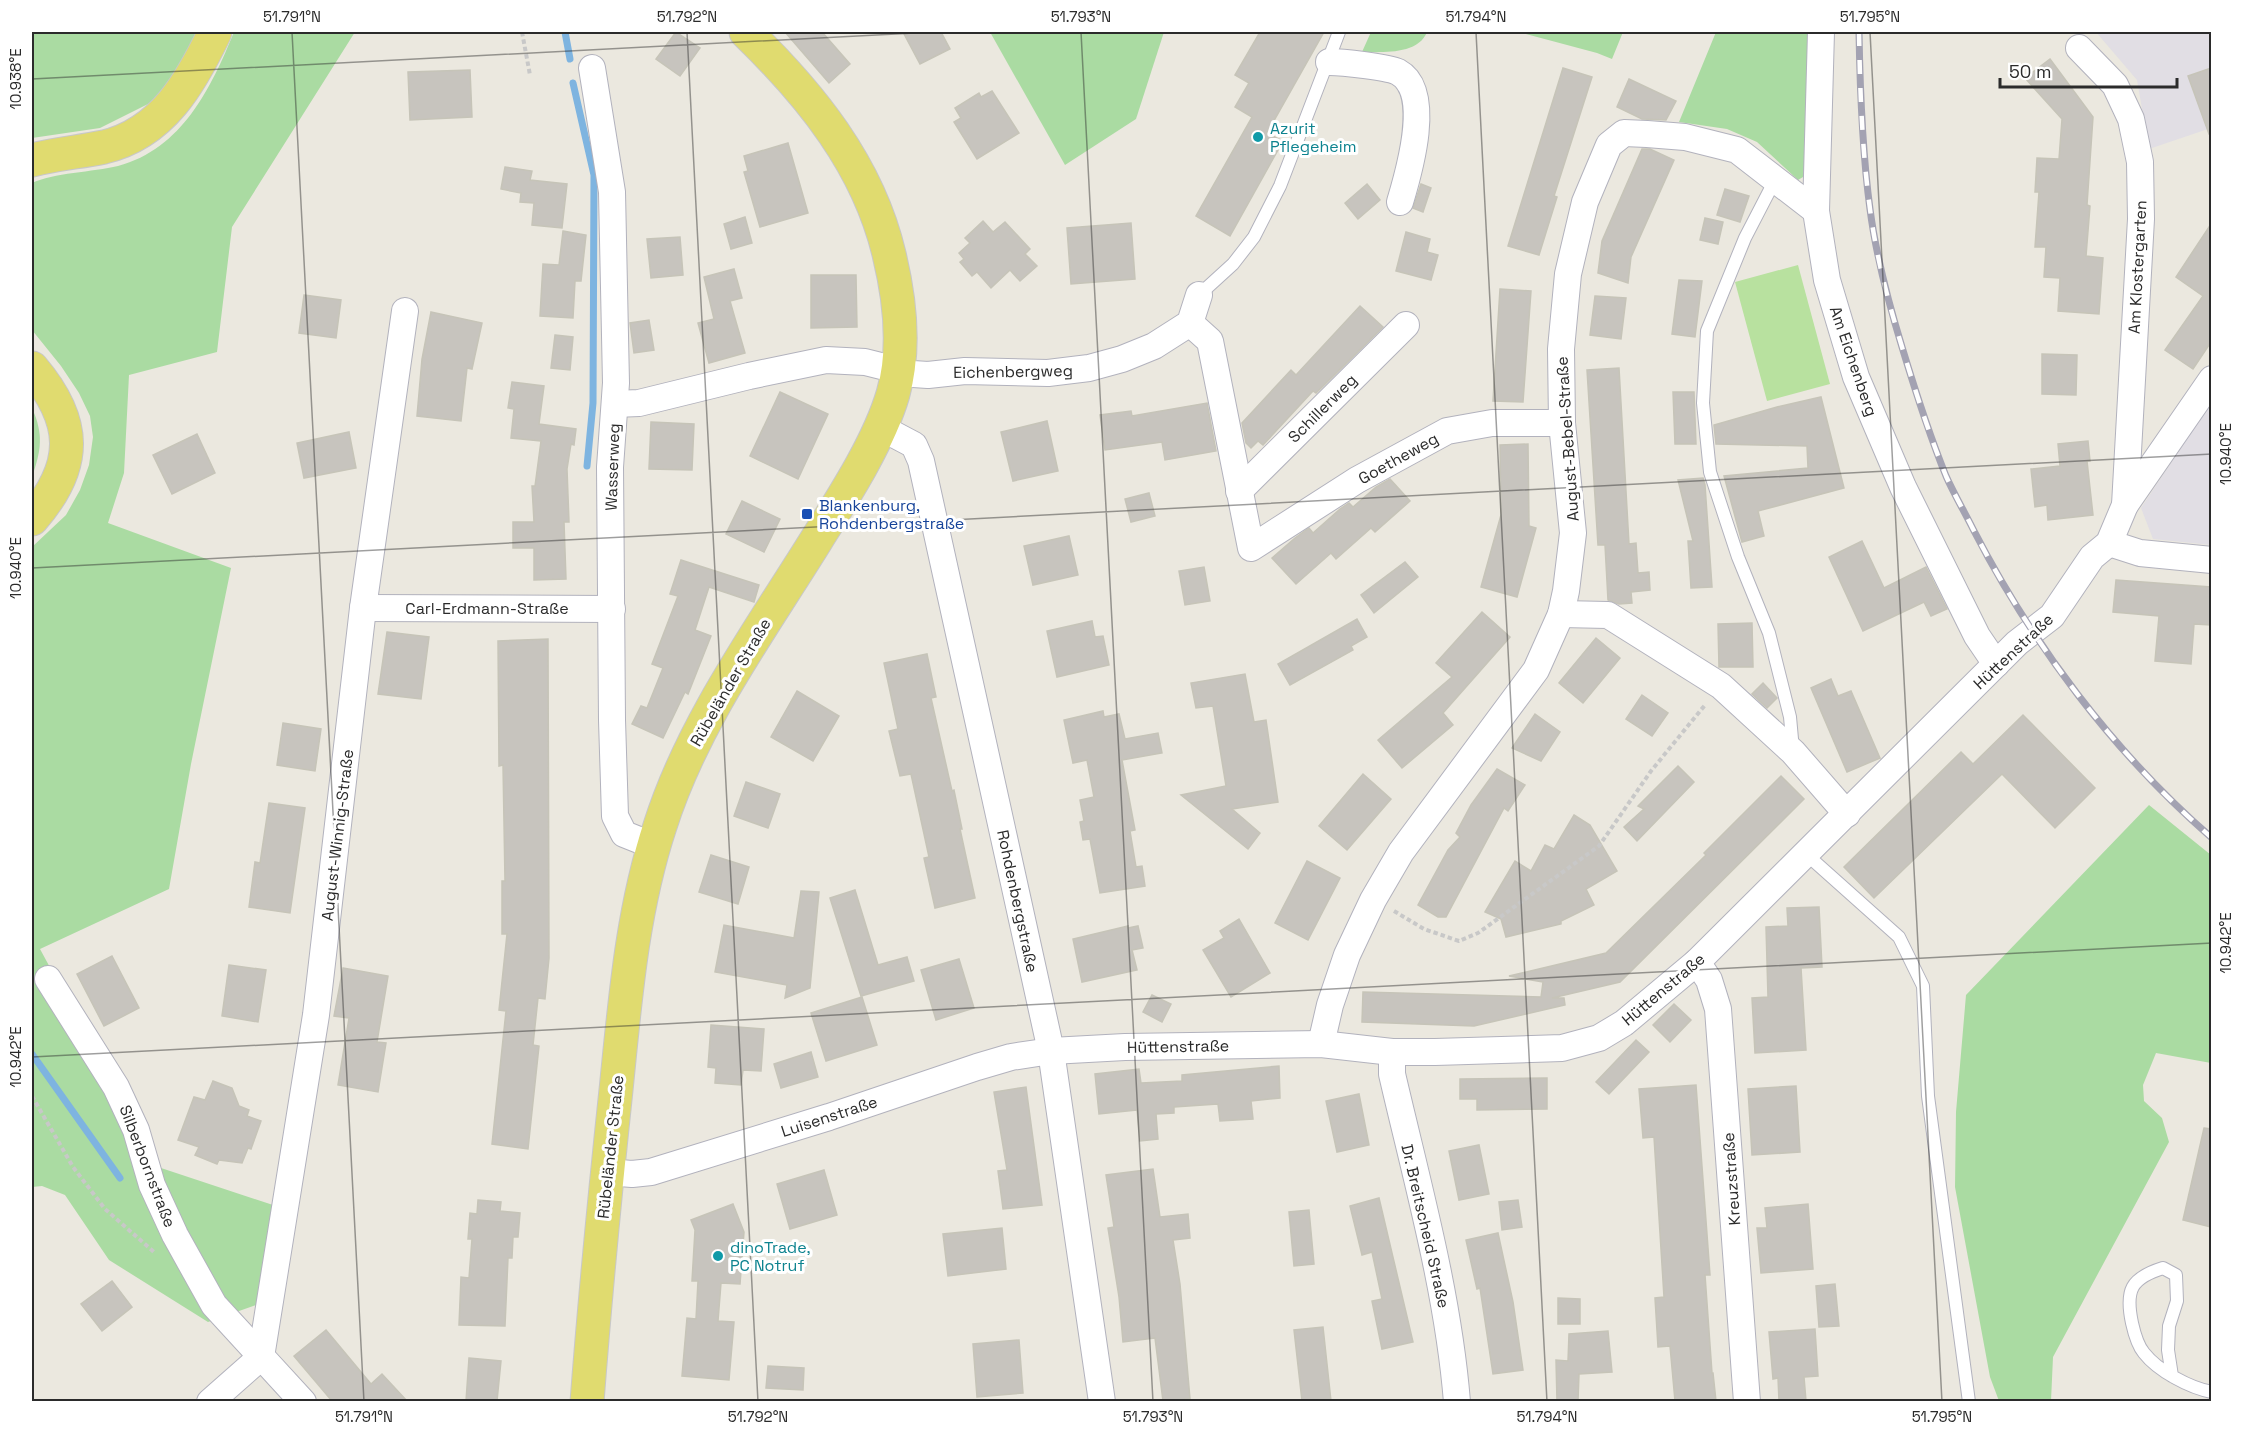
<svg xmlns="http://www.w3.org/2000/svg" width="2243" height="1433" viewBox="0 0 2243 1433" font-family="'Space Grotesk',sans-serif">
<rect width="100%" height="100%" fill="#ebe8df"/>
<g fill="#e1dee4">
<polygon points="2096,32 2211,32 2211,128 2149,149 2137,80"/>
<polygon points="2211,403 2211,545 2153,539 2141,508"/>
</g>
<g fill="#aadba2">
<polygon points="32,32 199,32 193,45 156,100 100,128 32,138"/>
<path d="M234,32H355L232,227L217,352L129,375L124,473L108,523L231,568L191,764L169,889L40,949L158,1167L273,1205L259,1304L208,1322L109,1260L65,1195L42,1186L32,1187V547L66,515L80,490L89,465L93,437L90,416L79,393L61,366L32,330V183C53,173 93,172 118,166C182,149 211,88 234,32Z"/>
<polygon points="990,32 1164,32 1136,119 1065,165"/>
<path d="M1371,32H1427C1418,55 1382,52 1362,52Z"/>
<polygon points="1518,32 1623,32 1612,59 1597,53"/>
<polygon points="1716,32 1811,32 1808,174 1798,180 1757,142 1727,129 1679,122"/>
<path d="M32,408C44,435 41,450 32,477Z"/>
<polygon points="2149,805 2211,855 2211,1063 2156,1053 2143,1085 2144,1101 2162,1118 2169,1142 2053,1357 2051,1401 1999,1401 1990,1377 1955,1187 1956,1112 1966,995"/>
</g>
<polygon fill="#b8e19f" points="1798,265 1830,384 1767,401 1735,282"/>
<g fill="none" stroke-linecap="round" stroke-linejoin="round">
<g stroke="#7eb4e0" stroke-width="7">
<polyline points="565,32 570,59"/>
<polyline points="573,83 594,175 593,403 587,466"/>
<polyline points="32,1054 120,1178"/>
</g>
</g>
<g fill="#c7c4be" stroke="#c6c4b8" stroke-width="1.5">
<polygon points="676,32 700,48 680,76 656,59"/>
<polygon points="785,32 822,32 850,64 829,83"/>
<polygon points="903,32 941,32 950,49 920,64"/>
<polygon points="1260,32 1324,32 1267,133 1283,141 1230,236 1196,216 1252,117 1235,107 1249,83 1235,75"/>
<polygon points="2050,59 2093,117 2087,205 2090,206 2086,256 2103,258 2099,314 2058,311 2060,278 2044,277 2046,247 2035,247 2039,192 2035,192 2037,158 2059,159 2062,119 2025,78"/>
<polygon points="1563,68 1592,77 1554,196 1557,197 1539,255 1508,246"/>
<polygon points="2211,68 2211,133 2209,134 2188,76"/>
<polygon points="470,70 472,117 410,120 408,72"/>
<polygon points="1629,79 1676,101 1666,120 1642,119 1617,107"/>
<polygon points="992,91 1019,133 977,159 954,122 961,118 955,108 979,93 981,97"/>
<polygon points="788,143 808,213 760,227 744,172 748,171 744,156"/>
<polygon points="1642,149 1650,149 1674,160 1631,257 1628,283 1598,273 1602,241"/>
<polygon points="505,167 532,171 530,180 567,184 562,228 532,225 534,203 520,202 521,193 501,189"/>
<polygon points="1367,184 1380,200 1358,219 1345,203"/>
<polygon points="1421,184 1431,188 1423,212 1413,208"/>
<polygon points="1725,189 1749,196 1740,222 1717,215"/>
<polygon points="745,217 752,243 731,249 724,224"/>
<polygon points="1705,218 1723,222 1718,244 1700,240"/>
<polygon points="983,221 993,232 1005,222 1030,249 1025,254 1037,266 1020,281 1010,270 991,288 977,272 972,276 960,262 964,259 959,253 970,243 965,238"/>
<polygon points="1131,223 1135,279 1071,284 1067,228"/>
<polygon points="2211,224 2211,342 2193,369 2165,350 2203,296 2176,277"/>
<polygon points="563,231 586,235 581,281 575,281 573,318 540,316 543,264 559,265"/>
<polygon points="1406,232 1430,239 1427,252 1438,255 1431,280 1396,271"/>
<polygon points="680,237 683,275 651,278 647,239"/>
<polygon points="734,269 742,298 730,301 745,353 709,363 698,323 714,319 704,277"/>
<polygon points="811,275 856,275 857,327 811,328"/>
<polygon points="1679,280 1702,281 1695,337 1672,334"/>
<polygon points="1500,289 1531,291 1523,402 1493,401"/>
<polygon points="304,295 341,300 336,338 299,333"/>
<polygon points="1595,296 1626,298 1621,339 1590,335"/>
<polygon points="1360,306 1383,327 1316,393 1313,391 1263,445 1258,441 1251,448 1246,443 1242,423 1291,370 1296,375"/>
<polygon points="431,312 482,323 472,369 467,368 461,421 417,416 422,359"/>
<polygon points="649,320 654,350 634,353 630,323"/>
<polygon points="555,335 573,337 570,370 551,368"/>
<polygon points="2042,354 2077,355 2076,395 2042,394"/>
<polygon points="1619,368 1629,544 1636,543 1638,573 1649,572 1650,590 1631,592 1632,603 1619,604 1608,600 1605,545 1598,545 1587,370"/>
<polygon points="512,382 544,386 539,424 576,429 574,445 571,444 567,469 569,522 564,522 566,579 534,580 534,548 513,548 513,522 534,522 532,486 535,486 541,441 511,438 514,409 508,408"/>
<polygon points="780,392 828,414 798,479 750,456"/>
<polygon points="1673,392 1694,392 1696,444 1675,444"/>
<polygon points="1821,397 1844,488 1758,511 1764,536 1742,542 1724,476 1808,468 1807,446 1716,444 1714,425 1777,407"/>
<polygon points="1207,403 1216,451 1165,460 1162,442 1105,450 1100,415 1131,411 1132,416"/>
<polygon points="1047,421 1058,471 1013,481 1001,432"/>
<polygon points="651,422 694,424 692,470 649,469"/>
<polygon points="349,432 356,468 304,478 297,443"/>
<polygon points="197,434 215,473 172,494 153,455"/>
<polygon points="2088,441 2090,461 2087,461 2093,515 2048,520 2047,505 2035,507 2031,469 2060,466 2058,444"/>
<polygon points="1528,444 1529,526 1536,528 1517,597 1481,587 1501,515 1500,445"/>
<polygon points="1703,478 1705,485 1712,587 1691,588 1688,541 1693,541 1678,480"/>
<polygon points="1390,479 1410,501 1375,532 1371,528 1336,559 1331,553 1296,584 1272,558 1295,538 1309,528 1313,533 1340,509 1349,503 1353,507 1376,487"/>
<polygon points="1149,493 1155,516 1131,522 1125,499"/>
<polygon points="742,501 780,519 764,552 726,534"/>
<polygon points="1069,536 1078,575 1033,585 1024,546"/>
<polygon points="1862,541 1884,588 1926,567 1947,609 1931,616 1924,602 1863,631 1829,557"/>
<polygon points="681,560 759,585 754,602 709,587 695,630 711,636 688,694 685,692 663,738 632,724 641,706 647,708 663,668 652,664 678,596 670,594"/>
<polygon points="1405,562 1418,577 1374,613 1361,595"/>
<polygon points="1204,567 1210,601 1185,605 1179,571"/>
<polygon points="2116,580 2211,587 2211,625 2194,624 2191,664 2155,661 2159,616 2113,612"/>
<polygon points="1482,612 1510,637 1443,713 1453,725 1402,768 1378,740 1452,677 1436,663"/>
<polygon points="1357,619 1367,637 1351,646 1353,650 1290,685 1278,664"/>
<polygon points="1092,621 1095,637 1103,636 1109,665 1057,677 1047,631"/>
<polygon points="1752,623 1753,667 1719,667 1718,624"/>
<polygon points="387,632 429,637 421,699 378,694"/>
<polygon points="1596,638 1620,658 1583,703 1559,683"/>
<polygon points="548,639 549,958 545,999 538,998 533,1045 539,1046 528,1149 492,1144 506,1011 499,1010 507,934 502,934 502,881 505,881 503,765 499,766 498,641"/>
<polygon points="927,654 936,697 931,698 952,791 954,790 962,829 960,829 975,898 935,908 924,858 929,857 911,774 900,776 889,731 898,729 884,663"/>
<polygon points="1245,674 1254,722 1266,720 1278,802 1232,809 1260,833 1248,849 1181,795 1226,786 1213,706 1196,708 1191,683"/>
<polygon points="1831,679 1838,696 1851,691 1880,758 1847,772 1811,688"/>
<polygon points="1763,683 1777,698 1767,708 1752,694"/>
<polygon points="797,691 839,716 813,761 771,737"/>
<polygon points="1642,695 1668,713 1652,736 1626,719"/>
<polygon points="1103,711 1104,717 1119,714 1125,739 1158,733 1162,753 1122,760 1135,830 1130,831 1136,867 1142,866 1145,886 1100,893 1090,839 1083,840 1080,822 1084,821 1080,800 1094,797 1087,760 1073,763 1064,720"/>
<polygon points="1535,714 1560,732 1541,761 1512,748"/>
<polygon points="2023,715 2095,788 2055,828 2002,774 1874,898 1844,867 1961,752 1973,764"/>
<polygon points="283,723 321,729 315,771 277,765"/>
<polygon points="1678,766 1694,782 1637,841 1624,827 1644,809 1638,806"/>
<polygon points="1497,769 1525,785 1508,811 1504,808 1446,917 1438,917 1418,905 1448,850 1460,837 1456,833 1471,805"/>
<polygon points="1363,774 1391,799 1347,850 1319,826"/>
<polygon points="1781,776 1804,799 1620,982 1552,998 1564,998 1565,1005 1474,1026 1362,1022 1363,992 1541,997 1543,982 1509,976 1606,953 1706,855 1704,853"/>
<polygon points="746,782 780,794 768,828 734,816"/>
<polygon points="269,803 305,808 290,913 249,907 255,862 260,863"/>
<polygon points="1574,815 1590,825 1617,871 1586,889 1594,905 1561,921 1561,924 1506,937 1501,919 1485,912 1515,861 1531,871 1545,845 1554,849"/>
<polygon points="711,855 749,867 738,904 699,892"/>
<polygon points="1307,861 1340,878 1308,940 1275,923"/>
<polygon points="855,890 878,965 907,957 914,981 861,996 830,898"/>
<polygon points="801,891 819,892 810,988 785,998 787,985 715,972 724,925 794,938"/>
<polygon points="1819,907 1822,967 1801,968 1806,1050 1755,1053 1752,998 1768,997 1766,927 1788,926 1787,908"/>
<polygon points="1239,919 1270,973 1231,997 1203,950 1224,938 1220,931"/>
<polygon points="1128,926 1128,928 1138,926 1143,948 1132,950 1137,970 1082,982 1073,939"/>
<polygon points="112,956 139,1008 104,1026 77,974"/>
<polygon points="959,959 974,1008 936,1020 921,970"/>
<polygon points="229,965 266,970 258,1022 222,1016"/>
<polygon points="343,968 388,976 377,1042 386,1043 378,1092 338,1085 349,1018 334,1016"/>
<polygon points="1152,995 1171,1004 1162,1022 1143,1012"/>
<polygon points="862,997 877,1045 826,1061 811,1013"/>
<polygon points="1674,1004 1691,1020 1670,1042 1653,1025"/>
<polygon points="711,1025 764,1029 761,1071 743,1070 741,1085 715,1083 716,1068 708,1067"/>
<polygon points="1636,1040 1649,1052 1609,1094 1596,1082"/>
<polygon points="811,1052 818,1077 781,1088 774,1064"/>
<polygon points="1279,1066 1280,1098 1251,1101 1253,1119 1220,1121 1218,1104 1174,1107 1174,1113 1156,1114 1158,1139 1140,1141 1137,1110 1099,1114 1095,1074 1139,1069 1141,1083 1182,1081 1182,1075"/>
<polygon points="1547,1078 1547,1109 1477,1110 1477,1099 1460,1099 1460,1079"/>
<polygon points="213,1081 232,1088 239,1106 249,1110 247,1116 261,1121 251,1149 248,1148 242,1163 219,1160 217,1164 195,1155 199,1147 178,1140 194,1097 205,1100"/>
<polygon points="1696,1085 1710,1275 1705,1275 1712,1373 1713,1373 1716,1401 1675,1401 1670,1346 1658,1347 1655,1298 1664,1297 1654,1137 1643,1138 1639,1089"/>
<polygon points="1796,1086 1800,1152 1752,1155 1748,1089"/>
<polygon points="1026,1087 1042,1205 1003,1209 998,1171 1007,1170 994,1092"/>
<polygon points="1359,1094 1369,1145 1337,1152 1326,1101"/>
<polygon points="2204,1128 2211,1129 2211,1227 2183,1220"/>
<polygon points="1479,1145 1489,1194 1459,1200 1449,1151"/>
<polygon points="1153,1169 1160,1217 1188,1214 1190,1238 1173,1240 1180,1284 1190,1399 1163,1401 1155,1338 1123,1342 1119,1297 1108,1228 1114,1227 1106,1175"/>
<polygon points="824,1170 837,1215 790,1229 777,1184"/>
<polygon points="1379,1198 1413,1342 1382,1349 1372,1301 1382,1299 1372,1252 1362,1255 1350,1206"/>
<polygon points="478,1200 501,1202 500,1211 520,1213 518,1237 513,1237 512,1258 508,1258 505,1326 459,1325 461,1277 469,1278 472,1239 468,1239 470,1213 477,1214"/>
<polygon points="1518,1200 1522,1227 1502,1230 1499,1202"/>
<polygon points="733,1204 744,1232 740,1284 721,1283 718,1321 734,1322 729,1380 682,1376 687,1318 696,1319 698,1281 692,1281 695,1230 691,1220"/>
<polygon points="1808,1204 1813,1269 1761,1273 1757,1228 1767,1228 1765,1208"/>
<polygon points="1309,1210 1314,1264 1294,1266 1289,1212"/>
<polygon points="1002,1228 1006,1269 948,1276 943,1234"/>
<polygon points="1498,1233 1513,1302 1523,1370 1493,1374 1480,1288 1477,1289 1466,1240"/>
<polygon points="112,1281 132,1307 102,1331 81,1304"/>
<polygon points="1835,1284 1839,1326 1819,1327 1816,1286"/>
<polygon points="1558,1298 1580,1299 1580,1324 1558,1324"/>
<polygon points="1323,1327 1331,1401 1302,1401 1294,1330"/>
<polygon points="1815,1329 1818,1376 1804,1377 1806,1401 1779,1401 1778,1378 1773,1379 1769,1332"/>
<polygon points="326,1330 371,1384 382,1374 407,1401 332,1401 294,1356"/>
<polygon points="1608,1331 1612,1372 1579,1374 1578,1401 1557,1401 1556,1360 1568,1361 1569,1334"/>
<polygon points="1019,1340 1023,1393 977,1397 973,1344"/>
<polygon points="469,1358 501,1361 497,1401 466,1401"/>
<polygon points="768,1366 804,1368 803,1390 766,1388"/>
</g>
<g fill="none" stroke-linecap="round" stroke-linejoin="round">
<g stroke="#b2b2bd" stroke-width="14">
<g id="lane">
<polyline points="1775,180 1745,238 1707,331 1703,403 1710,472 1738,557 1769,633 1790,717 1793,750"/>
<polyline points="1199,295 1233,264 1254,237 1280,186 1339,32"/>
<polyline points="1806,854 1899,937 1923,986 1928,1096 1969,1402"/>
<path d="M2172,1376L2168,1350L2169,1326L2177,1301L2176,1275L2163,1268C2131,1278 2125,1290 2132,1323C2134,1332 2138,1346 2144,1353C2158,1371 2190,1388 2212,1392"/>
</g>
</g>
<g stroke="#b2b2bd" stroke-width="28">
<g id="street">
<polyline points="1821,32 1816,211 1827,280 1856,377 1903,487 1977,636 1996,664"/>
<polyline points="2079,48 2115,85 2131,119 2140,162 2141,219 2125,505"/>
<path d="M1329,62C1342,62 1388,67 1398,72C1433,91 1409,172 1400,202"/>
<polyline points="592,68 612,192 616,383 610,467 612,720 615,816 624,834 654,846"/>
<polyline points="1190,323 1210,341 1251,548 1357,480 1447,431 1492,423 1562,423"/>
<polyline points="615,404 639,403 749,376 826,360 865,362 913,374 928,375 965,371 1048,373 1089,368 1122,359 1154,346 1190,323 1199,295"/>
<polyline points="880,427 914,445 921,461 1051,1051 1102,1402"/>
<polyline points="1239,491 1406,325"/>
<polyline points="2109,543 2140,553 2212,560"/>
<polyline points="363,608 612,609"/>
<polyline points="1561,614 1608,615 1721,686 1793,752 1847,814"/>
<polyline points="1697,962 1709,980 1718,1009 1747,1402"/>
<polyline points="48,979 116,1087 136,1130 152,1185 175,1235 214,1305 303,1402"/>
<polyline points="1321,1044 1330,1005 1347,955 1373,900 1401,852 1536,670 1561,614 1566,591 1573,533 1562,423 1561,349 1568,274 1585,202 1609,145 1624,133 1647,134 1685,137 1737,150 1816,211"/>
<path d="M1392,1052V1074C1417,1182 1448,1291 1457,1402"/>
<polyline points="607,1172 632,1174 651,1172 829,1117 977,1067 1011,1057 1051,1051 1125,1047 1321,1044 1392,1052 1435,1052 1562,1048 1599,1038 1624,1023 1697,962 2017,643 2052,616 2092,557 2109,543 2125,505 2212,379"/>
<polyline points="261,1357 316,1015 363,608 405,311"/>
<polyline points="210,1402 261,1357"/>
</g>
</g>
<g stroke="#c8c8c8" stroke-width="35">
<g id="primary">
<path d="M32,160C55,154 80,152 104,147C163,133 191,82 215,32"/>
<path d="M32,368C77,421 79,465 32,519"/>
<path d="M587,1402C595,1297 605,1194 616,1090C625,1001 632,911 660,826C693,722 760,631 817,539C844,496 879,442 893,394C906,348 900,299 889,254C868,165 810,94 746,32"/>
</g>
</g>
<g stroke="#c8c8c8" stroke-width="4" stroke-dasharray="4.5 3" stroke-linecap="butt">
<polyline points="522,32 530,75"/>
<polyline points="1394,911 1424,929 1459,941 1478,933 1599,846 1651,771 1705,705"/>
<polyline points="32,1096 73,1167 105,1209 154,1252"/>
</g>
<use href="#lane" stroke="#fff" stroke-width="12"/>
<use href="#street" stroke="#fff" stroke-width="26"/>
<use href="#primary" stroke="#e0db6f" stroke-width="33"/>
<g stroke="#a3a2b2" stroke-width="7">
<path id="rail" d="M1859,32C1860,91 1862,150 1870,209C1876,256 1888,301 1902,347C1915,390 1929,434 1946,476C1954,494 1964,511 1973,529C2032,644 2114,753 2212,838"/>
</g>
<use href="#rail" stroke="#fff" stroke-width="4.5" stroke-dasharray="14" stroke-linecap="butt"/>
</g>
<path fill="none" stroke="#2b2b2b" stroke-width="1.5" stroke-opacity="0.45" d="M292,32L364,1402M687,32L758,1402M1081,32L1153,1402M1476,32L1547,1402M1870,32L1942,1402M32,79L934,32M32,568L2212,454M32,1057L2212,943"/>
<g fill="#0f9aa8" stroke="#fff" stroke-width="2">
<circle cx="1258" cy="137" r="6"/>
<circle cx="718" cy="1256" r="6"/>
</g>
<rect fill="#1a4fb4" stroke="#fff" stroke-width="2" x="801" y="508" width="12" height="12" rx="3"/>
<g text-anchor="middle" stroke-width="6" stroke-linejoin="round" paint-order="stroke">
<g font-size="16" fill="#0d838f" stroke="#fff" text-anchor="start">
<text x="1270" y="134">Azurit<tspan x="1270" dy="18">Pflegeheim</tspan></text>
<text x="730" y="1253">dinoTrade,<tspan x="730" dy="18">PC Notruf</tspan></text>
</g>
<g font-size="16" fill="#2b2b2b" stroke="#fff">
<text transform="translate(2137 267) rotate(-87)" y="6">Am Klostergarten</text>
<text transform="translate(1854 361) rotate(71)" y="6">Am Eichenberg</text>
<text transform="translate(1013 371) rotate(-1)" y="6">Eichenbergweg</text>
<text transform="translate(1322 408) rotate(-45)" y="6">Schillerweg</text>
<text transform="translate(1567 439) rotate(-94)" y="6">August-Bebel-Straße</text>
<text transform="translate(1398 458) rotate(-29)" y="6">Goetheweg</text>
<text transform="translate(612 467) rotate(-88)" y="6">Wasserweg</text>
<text x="487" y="614">Carl-Erdmann-Straße</text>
<text transform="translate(2013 651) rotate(-43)" y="6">Hüttenstraße</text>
<text transform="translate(730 682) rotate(-60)" y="6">Rübeländer Straße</text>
<text transform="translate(337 835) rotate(-83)" y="6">August-Winnig-Straße</text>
<text transform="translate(1018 901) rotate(78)" y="6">Rohdenbergstraße</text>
<text transform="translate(1663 989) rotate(-40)" y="6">Hüttenstraße</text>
<text transform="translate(1178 1046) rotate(-1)" y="6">Hüttenstraße</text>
<text transform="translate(829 1116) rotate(-18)" y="6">Luisenstraße</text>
<text transform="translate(610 1147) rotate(-84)" y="6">Rübeländer Straße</text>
<text transform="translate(148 1166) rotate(69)" y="6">Silberbornstraße</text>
<text transform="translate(1731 1179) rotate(-94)" y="6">Kreuzstraße</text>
<text transform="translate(1426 1226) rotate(77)" y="6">Dr. Breitscheid Straße</text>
</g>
<g font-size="16" fill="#164399" stroke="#fff" text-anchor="start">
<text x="819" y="511">Blankenburg,<tspan x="819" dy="18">Rohdenbergstraße</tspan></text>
</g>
</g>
<rect width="2243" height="1433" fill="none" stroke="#ffffff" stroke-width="66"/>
<path d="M2000 78v9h177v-9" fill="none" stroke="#2b2b2b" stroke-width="3"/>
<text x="2009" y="78" font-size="18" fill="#2b2b2b" stroke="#ffffff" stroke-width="4.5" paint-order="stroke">50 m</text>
<rect x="33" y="33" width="2177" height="1367" fill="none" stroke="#2b2b2b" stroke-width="2"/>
<g font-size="15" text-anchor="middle" fill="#2b2b2b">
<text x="292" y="22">51.791°N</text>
<text x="687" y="22">51.792°N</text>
<text x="1081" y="22">51.793°N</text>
<text x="1476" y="22">51.794°N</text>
<text x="1870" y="22">51.795°N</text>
<text transform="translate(16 79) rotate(-90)" y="5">10.938°E</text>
<text transform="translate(2226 454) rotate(-90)" y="5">10.940°E</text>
<text transform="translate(16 568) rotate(-90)" y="5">10.940°E</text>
<text transform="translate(2226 943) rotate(-90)" y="5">10.942°E</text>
<text transform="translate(16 1057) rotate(-90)" y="5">10.942°E</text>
<text x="364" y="1422">51.791°N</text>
<text x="758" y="1422">51.792°N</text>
<text x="1153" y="1422">51.793°N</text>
<text x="1547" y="1422">51.794°N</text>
<text x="1942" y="1422">51.795°N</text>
</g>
</svg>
